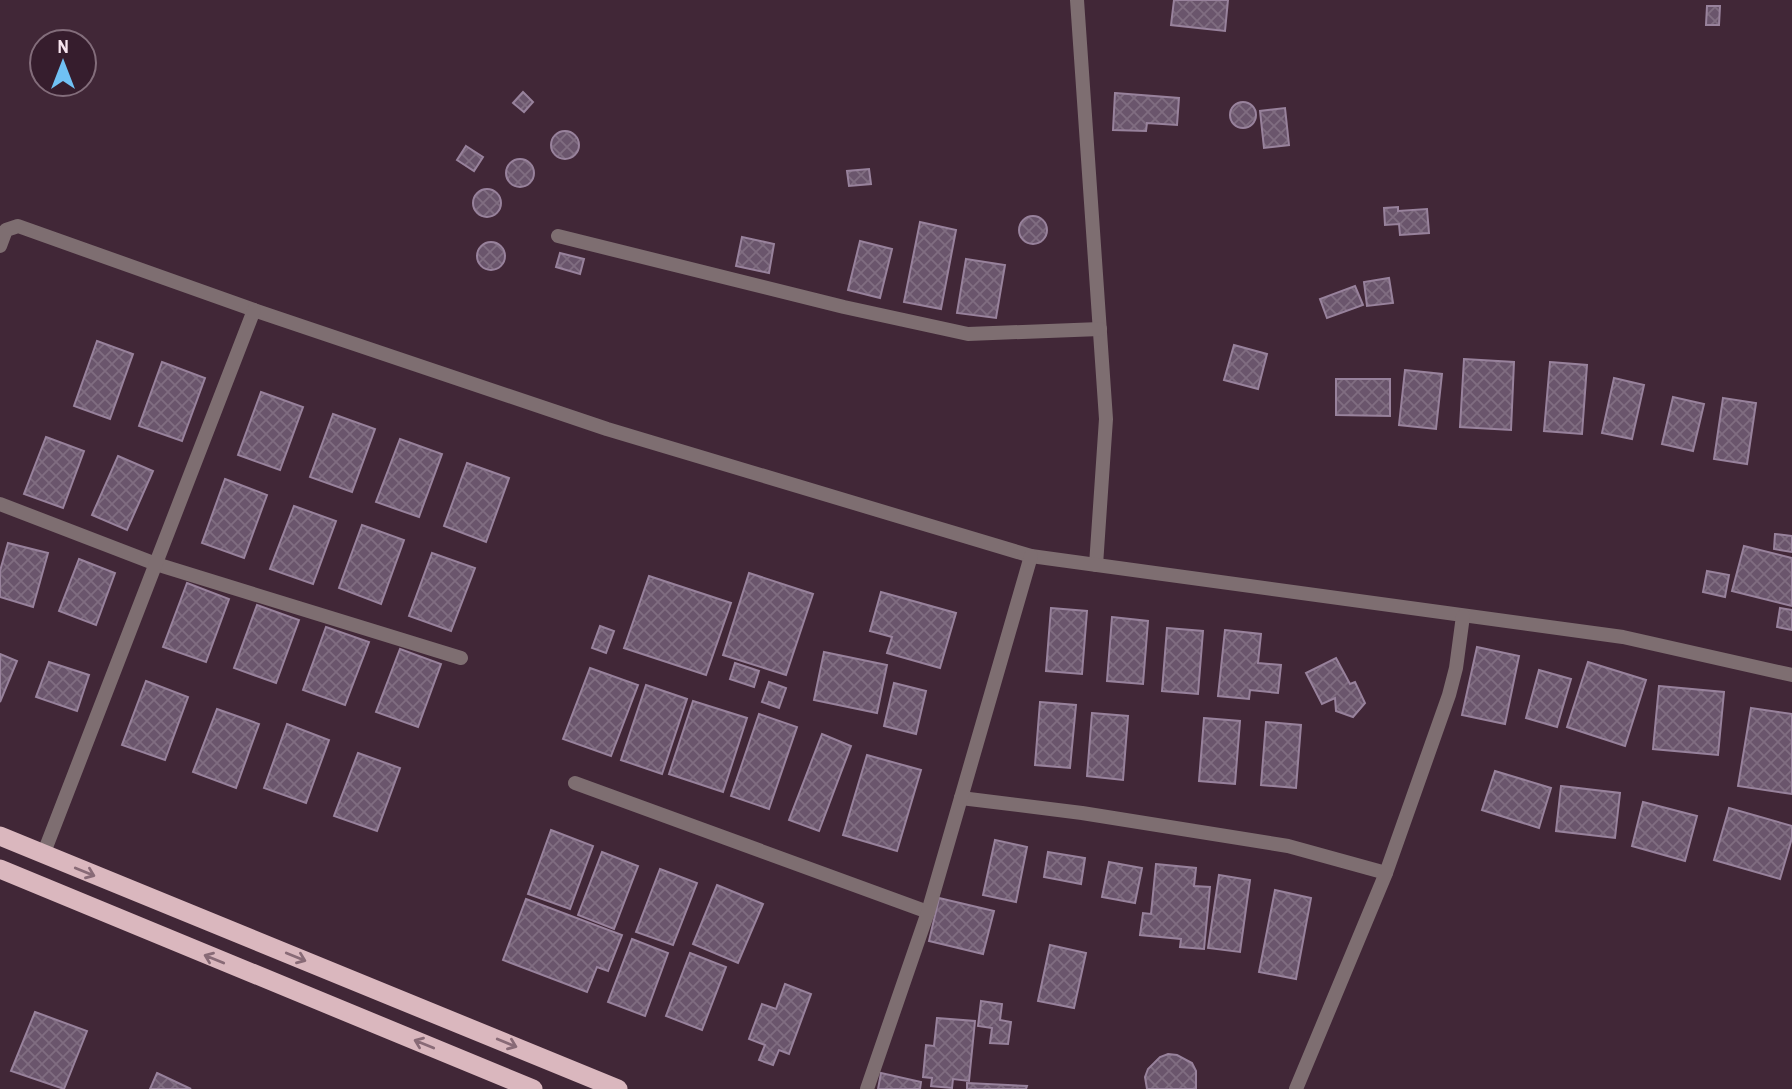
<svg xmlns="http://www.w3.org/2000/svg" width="1792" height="1089" viewBox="0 0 1792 1089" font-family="'Archivo Narrow',sans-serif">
<defs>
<pattern id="building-cross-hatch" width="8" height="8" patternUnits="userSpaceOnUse" patternTransform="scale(1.75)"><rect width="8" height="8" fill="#6a556c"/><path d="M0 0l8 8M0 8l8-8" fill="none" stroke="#806d81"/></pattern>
</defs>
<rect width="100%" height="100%" fill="#412737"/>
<g fill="url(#building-cross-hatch)" stroke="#98829c" stroke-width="2">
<polygon points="1174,0 1228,0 1225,31 1171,25"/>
<polygon points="1707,6 1720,6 1719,25 1706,25"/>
<polygon points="523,92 533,102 524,112 513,103"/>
<polygon points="1115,93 1179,98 1177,125 1147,123 1146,131 1113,130"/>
<circle cx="1243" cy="115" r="13"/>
<polygon points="1285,108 1289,145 1264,148 1260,111"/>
<circle cx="565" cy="145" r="14"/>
<polygon points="466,146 483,157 474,171 457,160"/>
<circle cx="520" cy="173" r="14"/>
<polygon points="869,169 871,184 849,186 847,171"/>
<circle cx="487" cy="203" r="14"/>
<polygon points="1398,207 1398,211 1427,209 1429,233 1400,235 1399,224 1385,225 1384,208"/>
<circle cx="1033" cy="230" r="14"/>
<polygon points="920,222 956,230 941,309 904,302"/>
<polygon points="742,237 774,244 769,273 736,266"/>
<polygon points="860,241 892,249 880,298 848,290"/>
<circle cx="491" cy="256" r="14"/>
<polygon points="560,253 584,259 580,274 556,267"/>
<polygon points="966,259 1005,265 996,318 957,313"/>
<polygon points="1389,278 1393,303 1367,306 1364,282"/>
<polygon points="1355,286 1363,305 1327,318 1320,299"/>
<polygon points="97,341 133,354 110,419 74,406"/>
<polygon points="1234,345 1267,354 1258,389 1224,380"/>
<polygon points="1464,359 1514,362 1511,430 1460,427"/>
<polygon points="162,362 205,378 182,441 139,426"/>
<polygon points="1550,362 1587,365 1582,434 1544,431"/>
<polygon points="1405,370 1442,374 1436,429 1399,425"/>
<polygon points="1614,378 1644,385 1632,439 1602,433"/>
<polygon points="1336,379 1390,379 1390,416 1336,415"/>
<polygon points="261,392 303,407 280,470 238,455"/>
<polygon points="1673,397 1704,404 1693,451 1662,444"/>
<polygon points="1723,398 1756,403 1747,464 1714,459"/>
<polygon points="333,414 375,429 352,492 310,477"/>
<polygon points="46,437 84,451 63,508 24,494"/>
<polygon points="400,439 442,454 419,517 376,502"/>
<polygon points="118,456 153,471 127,530 92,515"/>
<polygon points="467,463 509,478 486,542 444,526"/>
<polygon points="225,479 267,495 244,558 202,543"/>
<polygon points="294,506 336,521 313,584 270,569"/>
<polygon points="362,525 404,540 381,604 339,588"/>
<polygon points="1775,534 1792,536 1792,552 1774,549"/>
<polygon points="8,543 48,553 33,607 0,597 0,571"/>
<polygon points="1744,546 1792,558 1792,606 1732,591"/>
<polygon points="432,553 475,568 451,631 409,616"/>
<polygon points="79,559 115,573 96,625 59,611"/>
<polygon points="1707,571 1729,575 1725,597 1703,592"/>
<polygon points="749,573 813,594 786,675 723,655"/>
<polygon points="649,576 731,603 706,675 624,648"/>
<polygon points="187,583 229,599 206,662 163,647"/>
<polygon points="881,592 956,613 940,668 887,653 892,637 870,631"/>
<polygon points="257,605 299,620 276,683 234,668"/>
<polygon points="1051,608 1087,611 1082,674 1046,671"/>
<polygon points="1780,608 1792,610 1792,630 1777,627"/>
<polygon points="1112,617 1148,621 1143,684 1107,681"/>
<polygon points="600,626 614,631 606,653 592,648"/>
<polygon points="326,627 369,642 345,705 303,690"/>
<polygon points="1167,628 1203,631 1198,694 1162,691"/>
<polygon points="1225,630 1261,634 1258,663 1281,665 1278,693 1250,690 1249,699 1218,696"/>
<polygon points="1477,647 1519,656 1505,724 1462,715"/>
<polygon points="400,649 441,664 418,727 376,712"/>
<polygon points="824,652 887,665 877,713 814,700"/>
<polygon points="0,654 17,661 0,702"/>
<polygon points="1336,658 1350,684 1355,682 1365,703 1353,717 1336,711 1335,698 1322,704 1306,673"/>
<polygon points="49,662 89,675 77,711 36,697"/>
<polygon points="1588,662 1646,680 1625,746 1567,727"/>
<polygon points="735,663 759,671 754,687 730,679"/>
<polygon points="590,668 638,685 611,756 563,739"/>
<polygon points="1539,670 1571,679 1557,727 1526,718"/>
<polygon points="146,681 188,697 165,760 122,745"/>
<polygon points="769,682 786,688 779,708 762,702"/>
<polygon points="894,683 926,691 916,734 884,726"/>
<polygon points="646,685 687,699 662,774 621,760"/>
<polygon points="1659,686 1724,692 1718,755 1653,749"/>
<polygon points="693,701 747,718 723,792 669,774"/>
<polygon points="1040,702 1076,705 1070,768 1035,765"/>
<polygon points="1751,708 1792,714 1792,794 1738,786"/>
<polygon points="217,709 259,724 236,788 193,772"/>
<polygon points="1092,713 1128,716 1123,780 1087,776"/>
<polygon points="759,714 797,727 769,809 731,796"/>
<polygon points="1204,718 1240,721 1235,784 1199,781"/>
<polygon points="1266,722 1301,725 1296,788 1261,785"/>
<polygon points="287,724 329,740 306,803 264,788"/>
<polygon points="822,734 851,746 819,831 789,820"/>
<polygon points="358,753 400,768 377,831 334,816"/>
<polygon points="867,755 921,770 897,851 843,835"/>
<polygon points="1495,771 1551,788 1539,828 1482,810"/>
<polygon points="1561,786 1620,793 1615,838 1556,831"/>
<polygon points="1643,802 1697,816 1685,861 1632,846"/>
<polygon points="1729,808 1792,826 1792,838 1780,879 1714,860"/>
<polygon points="551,830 593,846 570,909 528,894"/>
<polygon points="995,840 1027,847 1016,902 983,895"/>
<polygon points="602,852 638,866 614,929 578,915"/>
<polygon points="1048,852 1085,858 1081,884 1044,877"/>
<polygon points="1109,862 1142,868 1135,903 1102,897"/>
<polygon points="1156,864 1196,868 1194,886 1210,887 1204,949 1180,947 1181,939 1140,935 1143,913 1151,914"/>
<polygon points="660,869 697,883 673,945 636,932"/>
<polygon points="1219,875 1250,880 1240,952 1208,948"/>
<polygon points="717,885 763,904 738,963 693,944"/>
<polygon points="1275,890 1311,898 1296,979 1259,972"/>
<polygon points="939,898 994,911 983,954 929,941"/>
<polygon points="526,899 622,935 608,971 597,967 587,992 503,960"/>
<polygon points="632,939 668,953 645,1016 608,1002"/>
<polygon points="1050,945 1086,953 1074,1008 1038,1001"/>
<polygon points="690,953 726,967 702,1030 666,1016"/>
<polygon points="785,984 811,994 789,1054 779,1050 773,1065 759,1060 765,1045 749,1039 762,1004 776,1009"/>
<polygon points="981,1001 1002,1004 1000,1020 1011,1022 1008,1044 990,1043 992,1028 978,1026"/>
<polygon points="35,1012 87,1031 64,1089 11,1071"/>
<polygon points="937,1018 975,1021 969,1081 953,1079 952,1088 931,1086 932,1078 923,1077 926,1045 934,1046"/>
<polygon points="1168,1054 1177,1055 1192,1063 1196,1071 1196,1089 1147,1089 1145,1077 1148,1069 1160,1057"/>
<polygon points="157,1073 191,1089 150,1089"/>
<polygon points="881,1073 921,1082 920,1089 878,1089"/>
<polygon points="967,1083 1027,1086 1026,1089 967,1089"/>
</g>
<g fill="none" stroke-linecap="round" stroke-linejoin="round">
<g stroke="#7e6e71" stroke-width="14">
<polyline points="1077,0 1106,419 1096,565"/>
<polyline points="558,236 844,307 968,334 1100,329"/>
<polyline points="0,246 6,230 18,226 254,310 607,429 1031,556 1623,637 1792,675"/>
<polyline points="0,504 156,564 461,658"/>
<polyline points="575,783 928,912"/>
<polyline points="961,798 1082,813 1288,846 1386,873"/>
<polyline points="43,855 254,310"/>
<polyline points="867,1089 928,912 1031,556"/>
<polyline points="1296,1089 1386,873 1449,695 1456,668 1463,616"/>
</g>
<g stroke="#dab7be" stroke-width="19">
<polyline points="0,836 618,1089"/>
<polyline points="0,869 533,1089"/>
</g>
</g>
<defs><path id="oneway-shaft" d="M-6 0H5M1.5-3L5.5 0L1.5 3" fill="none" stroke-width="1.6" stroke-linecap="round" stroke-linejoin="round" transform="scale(1.75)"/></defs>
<g stroke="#886a76">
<use href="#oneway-shaft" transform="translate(85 872) rotate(22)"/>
<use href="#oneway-shaft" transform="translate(296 957) rotate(22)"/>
<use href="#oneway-shaft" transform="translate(214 959) rotate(-158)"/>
<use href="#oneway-shaft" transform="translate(507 1043) rotate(22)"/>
<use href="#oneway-shaft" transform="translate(424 1044) rotate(-158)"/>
</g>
<g transform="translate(63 63)"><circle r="33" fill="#361d2d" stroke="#836d7b" stroke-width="2"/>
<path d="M0-5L12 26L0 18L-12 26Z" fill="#70c1f4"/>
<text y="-10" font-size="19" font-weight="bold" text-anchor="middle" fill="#f7e5ef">N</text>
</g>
</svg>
